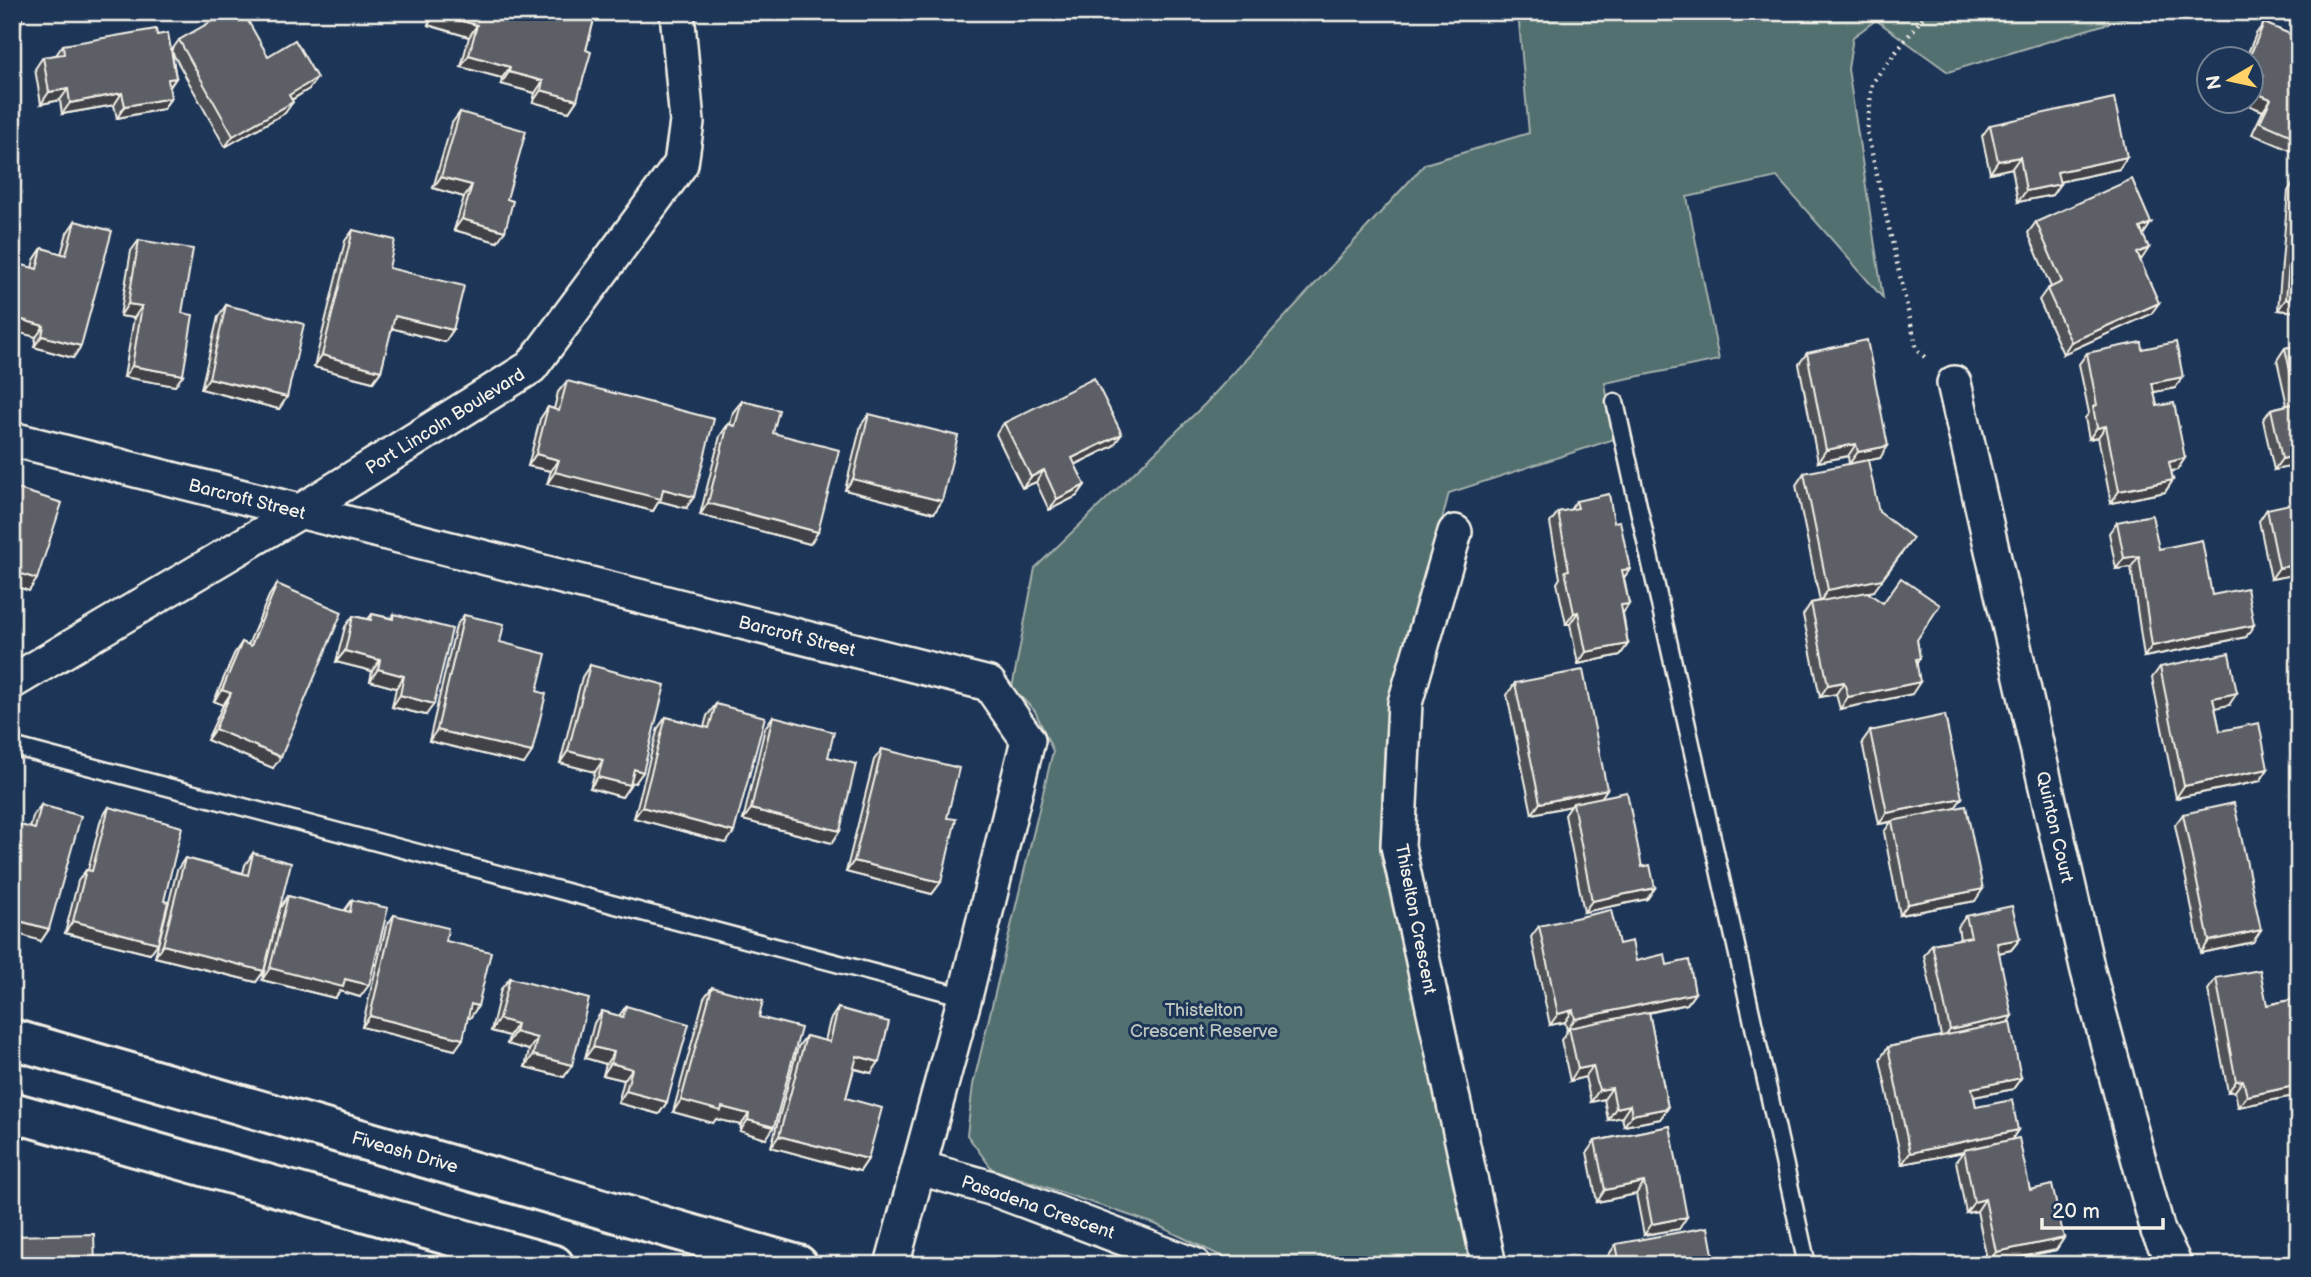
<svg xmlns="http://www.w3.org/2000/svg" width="2311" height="1277" viewBox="0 0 2311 1277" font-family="'Balsamiq Sans',sans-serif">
<rect width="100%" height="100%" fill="#1d3557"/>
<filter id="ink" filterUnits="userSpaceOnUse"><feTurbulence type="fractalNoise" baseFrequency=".0143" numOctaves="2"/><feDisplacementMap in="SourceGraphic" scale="14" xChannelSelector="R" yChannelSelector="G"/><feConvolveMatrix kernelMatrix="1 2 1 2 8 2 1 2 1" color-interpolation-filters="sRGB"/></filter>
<g filter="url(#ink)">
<polygon fill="#53706f" stroke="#a4b0ac" stroke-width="2" points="1518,12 2145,12 1948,72 1876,20 1853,37 1848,69 1883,298 1777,177 1687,197 1719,360 1605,383 1614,439 1449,493 1385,737 1380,851 1473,1265 1239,1265 1155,1224 992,1169 967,1135 973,1085 1053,751 1035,711 1012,688 1035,568 1205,404 1425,164 1529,133"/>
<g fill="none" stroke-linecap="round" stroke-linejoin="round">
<g stroke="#f4f1e8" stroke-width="21">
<g id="service">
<polyline points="1615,402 1807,1265"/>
<polyline points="12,746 965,997"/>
</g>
</g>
<g stroke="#f4f1e8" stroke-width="38">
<g id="minor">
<polyline points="1954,383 2088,971 2158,1231 2175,1265"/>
<polyline points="12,439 989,684 1028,740 965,997 892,1265"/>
<polyline points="1455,532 1405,703 1398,846 1489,1265"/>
<polyline points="12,682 299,512 531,367 681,164 687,122 677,12"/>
<polyline points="920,1168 991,1188 1194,1265"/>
</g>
</g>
<g stroke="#f4f1e8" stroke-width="44">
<g id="secondary">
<polyline points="12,1039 798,1265"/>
<polyline points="12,1112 554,1265"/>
</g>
</g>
<polyline stroke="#f4f1e8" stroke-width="4.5" stroke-dasharray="2 5" stroke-linecap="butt" points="1927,12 1872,83 1867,132 1917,350 1927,359"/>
<use href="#service" stroke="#1d3557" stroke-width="16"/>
<use href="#minor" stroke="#1d3557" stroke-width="33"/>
<use href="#secondary" stroke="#1d3557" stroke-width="38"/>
</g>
<g fill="#4f5258" stroke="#f4f1e8" stroke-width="2">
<polygon points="432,12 596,12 586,50 577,100 569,112 533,102 535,93 501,84 502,78 461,67 469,37 428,25"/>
<polygon points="2264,23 2299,38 2299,154 2252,134 2263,111 2248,105 2249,102 2251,102 2251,96 2256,86 2251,84 2251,60 2245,60 2256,34"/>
<polygon points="157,35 171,51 179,40 268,56 309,89 292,100 285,113 225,147 172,52 176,78 170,87 171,98 163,109 117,118 114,105 62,114 60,100 41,104 35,69 43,57 56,55 63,45"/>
<polygon points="460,112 507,199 497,242 454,230 464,197 433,188 452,123"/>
<polygon points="1990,125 2127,157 2119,169 2059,182 2052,195 2018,202 2012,168 1990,173 1982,136"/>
<polygon points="2296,180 2299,312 2278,310 2288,191"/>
<polygon points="75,221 81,346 73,358 34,347 36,337 32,268 34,260 42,248 61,254 67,233"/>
<polygon points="2036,222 2151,223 2143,235 2140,260 2151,314 2063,354 2039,300 2047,289 2051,287 2028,233"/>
<polygon points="353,230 389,268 453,330 445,342 391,328 381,371 373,382 314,367 345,241"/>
<polygon points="139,240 182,313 183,375 175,386 124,377 134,318 120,316 131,251"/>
<polygon points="226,305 287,397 279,409 201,389 218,317"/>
<polygon points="2299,345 2299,465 2274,470 2263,420 2271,409 2287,405 2277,360 2285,348"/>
<polygon points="2142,349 2183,377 2175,388 2154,392 2157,406 2185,458 2177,470 2171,471 2173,480 2165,492 2111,503 2098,437 2089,439 2085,418 2089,413 2079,364 2087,353"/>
<polygon points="1807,353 1880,458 1849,464 1848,456 1818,462 1799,364"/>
<polygon points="567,381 686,508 659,501 653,511 547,484 551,471 528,466 540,419 548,407 554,409 558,392"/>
<polygon points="742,401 773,433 818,532 810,544 700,515 720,436 728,424 730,425 733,412"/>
<polygon points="869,414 942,501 934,513 845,490 861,425"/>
<polygon points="1004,423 1113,446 1075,465 1085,485 1077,496 1049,510 1036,482 1022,488 996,434"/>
<polygon points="1804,473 1874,591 1867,592 1917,640 1920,658 1917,663 1912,694 1840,709 1836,694 1820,697 1803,615 1811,603 1820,601 1796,485"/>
<polygon points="1576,501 1614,522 1630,569 1624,578 1629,604 1623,613 1628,644 1620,655 1578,664 1570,624 1566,624 1557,583 1560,578 1550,523 1558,512 1570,510"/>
<polygon points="2267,509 2299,574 2271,579 2259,521"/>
<polygon points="2117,522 2159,549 2212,595 2246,637 2144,657 2131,567 2116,569 2109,533"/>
<polygon points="277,584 273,768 207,740 223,705 214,701 234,654 242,642 248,645 269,596"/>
<polygon points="372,614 391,618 394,614 426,715 392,707 396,688 370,681 372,671 336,662 345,627 353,616 368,619"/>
<polygon points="464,615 500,642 537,691 524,764 429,741 456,626"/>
<polygon points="590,665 643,772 635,783 631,782 630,785 622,797 590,788 595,772 560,763 582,677"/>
<polygon points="2160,667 2229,705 2215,707 2220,731 2268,769 2260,781 2176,798 2152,678"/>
<polygon points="1515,683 1607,789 1601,797 1655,888 1647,899 1584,912 1565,815 1571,806 1532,814 1507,695"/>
<polygon points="716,704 726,843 634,818 658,728 666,717 704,727 707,716"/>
<polygon points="773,716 828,757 832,843 743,820 765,728"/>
<polygon points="1870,731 1962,798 1954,809 1975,901 1900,915 1884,832 1891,822 1879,824 1862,742"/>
<polygon points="882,749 947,818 941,882 932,894 846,872 874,760"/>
<polygon points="41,805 49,929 41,941 13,836 20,825 30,828 33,816"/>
<polygon points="109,807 164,901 150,954 65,933 78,881 86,870 88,870 101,819"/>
<polygon points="2183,814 2253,942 2201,953 2175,825"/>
<polygon points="253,853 264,971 256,982 155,957 177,870 185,858 243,873 245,865"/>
<polygon points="288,896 344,911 352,900 360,997 340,991 335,998 262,980 280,908"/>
<polygon points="394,915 446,941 478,1006 470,1018 468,1017 455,1050 362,1027 386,927"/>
<polygon points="1966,916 2020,939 2011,950 1999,953 2008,1023 2021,1078 2013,1089 1974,1097 1976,1107 2018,1130 2011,1140 2030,1190 2064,1238 2056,1250 1988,1264 1977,1211 1966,1213 1956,1161 1963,1152 1902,1164 1880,1059 1888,1047 1941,1036 1924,956 1932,944 1960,939 1958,927"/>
<polygon points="1539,926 1619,944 1636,961 1667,965 1695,993 1687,1004 1649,1013 1668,1108 1660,1119 1624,1126 1622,1117 1608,1120 1604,1099 1591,1102 1585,1077 1570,1081 1561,1040 1568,1030 1567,1030 1565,1022 1550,1025 1531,937"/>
<polygon points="510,978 572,1065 564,1077 525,1067 529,1050 507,1044 509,1036 491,1031 501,989"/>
<polygon points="2216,978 2267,1005 2299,998 2299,1095 2238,1107 2235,1091 2228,1092 2208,990"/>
<polygon points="712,987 759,1017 766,1139 740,1131 741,1125 716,1119 713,1123 673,1112 704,998"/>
<polygon points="626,1006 667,1102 659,1114 618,1103 624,1080 603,1075 606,1064 585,1058 594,1023 602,1011 619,1016"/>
<polygon points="838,1008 871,1073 854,1069 846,1098 868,1159 860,1171 771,1147 798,1047 806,1036 825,1041 830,1020"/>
<polygon points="1670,1126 1679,1229 1644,1235 1636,1194 1597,1202 1587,1152 1595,1141"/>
<polygon points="1616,1244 1715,1265 1610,1265 1608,1256"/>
</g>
<g fill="#404247" stroke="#f4f1e8" stroke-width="2">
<polygon points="436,14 477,25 469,37 428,25"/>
<polygon points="12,34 19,35 12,44"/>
<polygon points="469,55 510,67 502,78 461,67"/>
<polygon points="2251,69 2264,75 2256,86 2251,84"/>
<polygon points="509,72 543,81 535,93 501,84"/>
<polygon points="176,78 168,89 168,79"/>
<polygon points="317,78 309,89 281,106 289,95"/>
<polygon points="68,89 60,100 41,104 49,92"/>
<polygon points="541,90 577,100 569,112 533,102"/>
<polygon points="122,93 114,105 62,114 70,103"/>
<polygon points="2256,93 2271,99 2263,111 2248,105 2251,102 2251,100"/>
<polygon points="171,98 163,109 117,118 125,106"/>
<polygon points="293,102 285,113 225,147 233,136"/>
<polygon points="2020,157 2012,168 1990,173 1998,161"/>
<polygon points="2127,157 2119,169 2049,184 2057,172"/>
<polygon points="441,177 472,185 464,197 433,188"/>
<polygon points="2060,184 2052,195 2018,202 2026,191"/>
<polygon points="462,219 505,231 497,242 454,230"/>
<polygon points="2151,223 2143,235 2140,228"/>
<polygon points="2149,248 2141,260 2137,253"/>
<polygon points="2286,299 2299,300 2299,312 2278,310"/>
<polygon points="2159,303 2151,314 2063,354 2071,342"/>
<polygon points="128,304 142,306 134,318 120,316"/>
<polygon points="395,316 453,330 445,342 387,327"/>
<polygon points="12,317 44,326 36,337 12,331"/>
<polygon points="42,336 81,346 73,358 34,347"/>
<polygon points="322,355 381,371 373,382 314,367"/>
<polygon points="132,366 183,375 175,386 124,377"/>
<polygon points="2183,377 2175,388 2144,394 2152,383"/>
<polygon points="209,378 287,397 279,409 201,389"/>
<polygon points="2106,426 2098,437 2089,439 2097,428"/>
<polygon points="1122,434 1113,446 1064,470 1072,458"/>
<polygon points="1856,444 1848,456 1818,462 1826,450"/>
<polygon points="1888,446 1880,458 1849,464 1858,452"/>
<polygon points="536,454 559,460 551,471 528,466"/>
<polygon points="2299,455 2299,465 2274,470 2282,459"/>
<polygon points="2185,458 2177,470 2161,473 2169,462"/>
<polygon points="1044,470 1036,482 1022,488 1031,477"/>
<polygon points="555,472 663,489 694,497 686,508 659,501 653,511 547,484"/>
<polygon points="853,479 942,501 934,513 845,490"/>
<polygon points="2173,480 2165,492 2111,503 2119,491"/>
<polygon points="1085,485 1077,496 1049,510 1057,499"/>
<polygon points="708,503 818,532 810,544 700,515"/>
<polygon points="1913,538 1874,591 1820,602 1828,590"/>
<polygon points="2139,556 2131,567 2116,569 2124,558"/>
<polygon points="2299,564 2299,574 2271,579 2279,568"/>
<polygon points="1630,569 1622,580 1622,570"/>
<polygon points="12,571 37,579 29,591 12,585"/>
<polygon points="1629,604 1621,616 1621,605"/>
<polygon points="1578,612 1570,624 1566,624 1574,613"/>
<polygon points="2254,625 2246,637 2144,657 2152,646"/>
<polygon points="1628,644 1620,655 1578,664 1586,652"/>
<polygon points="345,651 380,660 372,671 336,662"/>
<polygon points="378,669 404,676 396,688 370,681"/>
<polygon points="1844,682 1836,694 1820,697 1828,685"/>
<polygon points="1920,682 1912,694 1840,709 1848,697"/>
<polygon points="222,690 231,693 223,705 214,701"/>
<polygon points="2237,693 2229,705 2205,710 2213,698"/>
<polygon points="400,695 434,704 426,715 392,707"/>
<polygon points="215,729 281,757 273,768 207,740"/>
<polygon points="437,730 532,752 524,764 429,741"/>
<polygon points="568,751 603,760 595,772 560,763"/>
<polygon points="634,769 643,772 635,783 626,781"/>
<polygon points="2268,769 2260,781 2176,798 2184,786"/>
<polygon points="598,777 630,785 622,797 590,788"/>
<polygon points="1607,789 1599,801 1573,803 1571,806 1532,814 1540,803"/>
<polygon points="1962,798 1954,809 1879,824 1887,813"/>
<polygon points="642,807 734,832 726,843 634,818"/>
<polygon points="751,809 840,831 832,843 743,820"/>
<polygon points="854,861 941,882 932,894 846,872"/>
<polygon points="1655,888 1647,899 1584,912 1592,901"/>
<polygon points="1983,889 1975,901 1900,915 1908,904"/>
<polygon points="12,919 49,929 41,941 12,932"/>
<polygon points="73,921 158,943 150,954 65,933"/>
<polygon points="2261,930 2253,942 2201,953 2209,941"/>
<polygon points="2020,939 2011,950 1989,955 1997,943"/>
<polygon points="163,945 264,971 256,982 155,957"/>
<polygon points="270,968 345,979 369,985 360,997 340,991 335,998 262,980"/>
<polygon points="1695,993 1687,1004 1567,1030 1575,1019"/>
<polygon points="471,1004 478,1006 470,1018 463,1016"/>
<polygon points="1573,1010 1565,1022 1550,1025 1558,1014"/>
<polygon points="370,1016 463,1039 455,1050 362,1027"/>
<polygon points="2012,1016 2004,1028 1942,1041 1950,1030"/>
<polygon points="499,1019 517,1024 509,1036 491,1031"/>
<polygon points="515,1032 537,1038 529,1050 507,1044"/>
<polygon points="593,1047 614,1052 606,1064 585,1058"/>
<polygon points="533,1055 572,1065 564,1077 525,1067"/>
<polygon points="857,1056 879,1062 871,1073 849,1067"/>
<polygon points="611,1063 632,1069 624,1080 603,1075"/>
<polygon points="1593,1066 1585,1077 1570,1081 1578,1069"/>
<polygon points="2021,1078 2013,1089 1964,1099 1972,1088"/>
<polygon points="2243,1080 2235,1091 2228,1092 2236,1081"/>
<polygon points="2299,1085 2299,1095 2238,1107 2247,1096"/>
<polygon points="1612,1088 1604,1099 1591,1102 1599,1090"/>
<polygon points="626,1091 667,1102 659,1114 618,1103"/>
<polygon points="681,1100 722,1107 749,1114 741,1125 716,1119 713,1123 673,1112"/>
<polygon points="1630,1105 1622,1117 1608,1120 1616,1108"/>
<polygon points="1668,1108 1660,1119 1624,1126 1632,1115"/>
<polygon points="748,1120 774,1127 766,1139 740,1131"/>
<polygon points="2018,1130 2010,1142 1964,1150 1963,1152 1902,1164 1910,1153"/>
<polygon points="779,1136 868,1159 860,1171 771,1147"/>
<polygon points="1644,1182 1636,1194 1597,1202 1605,1190"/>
<polygon points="1985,1199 1977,1211 1966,1213 1974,1202"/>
<polygon points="1687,1217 1679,1229 1644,1235 1652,1224"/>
<polygon points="2064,1238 2056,1250 1988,1264 1996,1252"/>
</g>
<g fill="#5c5f66" stroke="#f4f1e8" stroke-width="2">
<polygon points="12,12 23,12 19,35 12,34"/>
<polygon points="228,12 243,12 268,56 295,40 317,78 289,95 293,102 233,136 179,40"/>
<polygon points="437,12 543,12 548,14 549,12 596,12 586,50 591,52 577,100 541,90 543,81 509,72 510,67 469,55 477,25 436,14"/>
<polygon points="2264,23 2299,38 2299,139 2260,122 2271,99 2256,93 2264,75 2251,69 2251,60 2248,60"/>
<polygon points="156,29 157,35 168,33 176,78 168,79 171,98 125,106 122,93 70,103 68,89 49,92 43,57 64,54 63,45"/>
<polygon points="2114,98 2127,157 2057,172 2060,184 2026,191 2020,157 1998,161 1990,125"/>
<polygon points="460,112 526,131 507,199 513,201 505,231 462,219 472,185 441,177"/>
<polygon points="2132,179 2151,223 2140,228 2149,248 2137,253 2159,303 2071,342 2047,289 2062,282 2036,222"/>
<polygon points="2296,180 2299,180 2299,300 2286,299"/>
<polygon points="75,221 112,231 81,346 42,336 44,326 12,317 12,262 37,269 42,248 66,255"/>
<polygon points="353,230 395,240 389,268 464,286 453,330 395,316 381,371 322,355"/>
<polygon points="139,240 193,249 182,313 193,315 183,375 132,366 142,306 128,304"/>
<polygon points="226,305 304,324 287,397 209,378"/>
<polygon points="1867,340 1888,446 1858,452 1856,444 1826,450 1807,353"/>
<polygon points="2141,342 2142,349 2176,342 2183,377 2152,383 2157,406 2174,403 2185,458 2169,462 2173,480 2119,491 2106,426 2097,428 2093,407 2097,405 2087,353"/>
<polygon points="2299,345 2299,455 2282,459 2271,409 2297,403 2285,348"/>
<polygon points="1094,378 1122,434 1072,458 1085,485 1057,499 1044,470 1031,477 1004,423"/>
<polygon points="567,381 714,419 694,497 663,489 661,499 555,472 559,460 536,454 548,407 559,411"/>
<polygon points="742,401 779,410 773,433 839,450 818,532 708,503 728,424 735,426"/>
<polygon points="869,414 958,436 942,501 853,479"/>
<polygon points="1868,460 1879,512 1913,538 1882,579 1828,590 1804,473"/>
<polygon points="12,487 62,503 37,579 12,571"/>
<polygon points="1609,494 1614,522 1620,521 1630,569 1622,570 1629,604 1621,605 1628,644 1586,652 1578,612 1574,613 1565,571 1569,570 1558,512 1578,508 1576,501"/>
<polygon points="2299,502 2299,564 2279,568 2267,509"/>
<polygon points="2152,515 2159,549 2202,540 2212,595 2247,588 2254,625 2152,646 2139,556 2124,558 2117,522"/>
<polygon points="1901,578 1940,605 1917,640 1920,658 1916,659 1920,682 1848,697 1844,682 1828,685 1811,603 1867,592 1883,603"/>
<polygon points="277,584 342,612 281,757 215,729 231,693 222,690 242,642 251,646"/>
<polygon points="372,614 393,619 394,614 452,629 434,704 400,695 404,676 378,669 380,660 345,651 353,616 371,620"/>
<polygon points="464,615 504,624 500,642 546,654 537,691 546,694 532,752 437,730"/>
<polygon points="2229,653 2237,693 2213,698 2220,731 2259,723 2268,769 2184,786 2160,667"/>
<polygon points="590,665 665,685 643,772 634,769 630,785 598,777 603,760 568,751"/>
<polygon points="1583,670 1607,789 1540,803 1515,683"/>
<polygon points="716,704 765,717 734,832 642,807 666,717 709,728"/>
<polygon points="1945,715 1962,798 1887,813 1870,731"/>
<polygon points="773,716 834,732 828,757 856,764 840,831 751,809"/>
<polygon points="882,749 959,768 947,818 956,819 941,882 854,861"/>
<polygon points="1627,792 1642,867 1650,865 1655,888 1592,901 1573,803"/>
<polygon points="2234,803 2261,930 2209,941 2183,814"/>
<polygon points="41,805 81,816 49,929 12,919 12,836 17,837 20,825 35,829"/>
<polygon points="1966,806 1983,889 1908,904 1892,821"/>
<polygon points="109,807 182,827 164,901 168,902 158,943 73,921 86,870 92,871"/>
<polygon points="253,853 291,863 264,971 163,945 185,858 248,875"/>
<polygon points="288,896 350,912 352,900 388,908 369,985 345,979 343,987 270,968"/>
<polygon points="2012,906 2020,939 1997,943 2012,1016 1950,1030 1932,944 1971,937 1966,916"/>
<polygon points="1611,910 1619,944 1632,941 1636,961 1665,954 1667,965 1689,960 1695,993 1575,1019 1573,1010 1558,1014 1539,926"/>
<polygon points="394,915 448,928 446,941 491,952 478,1006 471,1004 463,1039 370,1016"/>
<polygon points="2260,970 2267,1005 2299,998 2299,1085 2247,1096 2243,1080 2236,1081 2216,978"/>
<polygon points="510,978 589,999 572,1065 533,1055 537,1038 515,1032 517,1024 499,1019"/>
<polygon points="712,987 763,1001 759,1017 801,1028 774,1127 748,1120 749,1114 722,1107 721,1111 681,1100"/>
<polygon points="626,1006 689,1024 667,1102 626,1091 632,1069 611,1063 614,1052 593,1047 602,1011 623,1017"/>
<polygon points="838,1008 889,1022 879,1062 857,1056 846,1098 882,1108 868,1159 779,1136 806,1036 830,1042"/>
<polygon points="1649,1012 1668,1108 1632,1115 1630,1105 1616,1108 1612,1088 1599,1090 1593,1066 1578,1069 1569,1028"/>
<polygon points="2010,1022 2021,1078 1972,1088 1976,1107 2012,1100 2018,1130 1910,1153 1888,1047"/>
<polygon points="1670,1126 1687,1217 1652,1224 1644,1182 1605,1190 1595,1141"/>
<polygon points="2019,1138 2030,1190 2052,1185 2064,1238 1996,1252 1985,1199 1974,1202 1964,1150"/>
<polygon points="1708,1227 1715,1265 1620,1265 1616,1244"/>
<polygon points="94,1234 95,1265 12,1265 12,1236"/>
</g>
</g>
<g text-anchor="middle" stroke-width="6" stroke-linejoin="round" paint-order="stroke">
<g font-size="18" fill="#f4f1e8" stroke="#1d3557">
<text transform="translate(445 421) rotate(-32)" y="6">Port Lincoln Boulevard</text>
<text transform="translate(247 499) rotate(14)" y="6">Barcroft Street</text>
<text transform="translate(797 636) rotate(14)" y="6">Barcroft Street</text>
<text transform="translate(2055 827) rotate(77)" y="6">Quinton Court</text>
<text transform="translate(1416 919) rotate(79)" y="6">Thiselton Crescent</text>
<text transform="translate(405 1152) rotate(16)" y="6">Fiveash Drive</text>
<text transform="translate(1038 1207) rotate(19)" y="6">Pasadena Crescent</text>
</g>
<g font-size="18" fill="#bcc4be" stroke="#1d3557">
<text x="1204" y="1016">Thistelton<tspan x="1204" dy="21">Crescent Reserve</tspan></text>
</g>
</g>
<rect width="2311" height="1277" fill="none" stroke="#1d3557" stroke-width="42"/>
<rect x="21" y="21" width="2269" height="1235" fill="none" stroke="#f4f1e8" stroke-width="2.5" filter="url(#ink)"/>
<g transform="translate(2230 80) rotate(261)"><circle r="33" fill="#1d3557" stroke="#738091" stroke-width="2"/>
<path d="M0-5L12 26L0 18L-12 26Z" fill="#ffd166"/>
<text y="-10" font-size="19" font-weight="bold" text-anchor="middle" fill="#f4f1e8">N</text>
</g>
<path d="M2042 1218v10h121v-10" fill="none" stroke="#f4f1e8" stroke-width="3.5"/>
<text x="2052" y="1218" font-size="21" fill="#f4f1e8" stroke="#1d3557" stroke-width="5" paint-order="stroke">20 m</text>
</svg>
